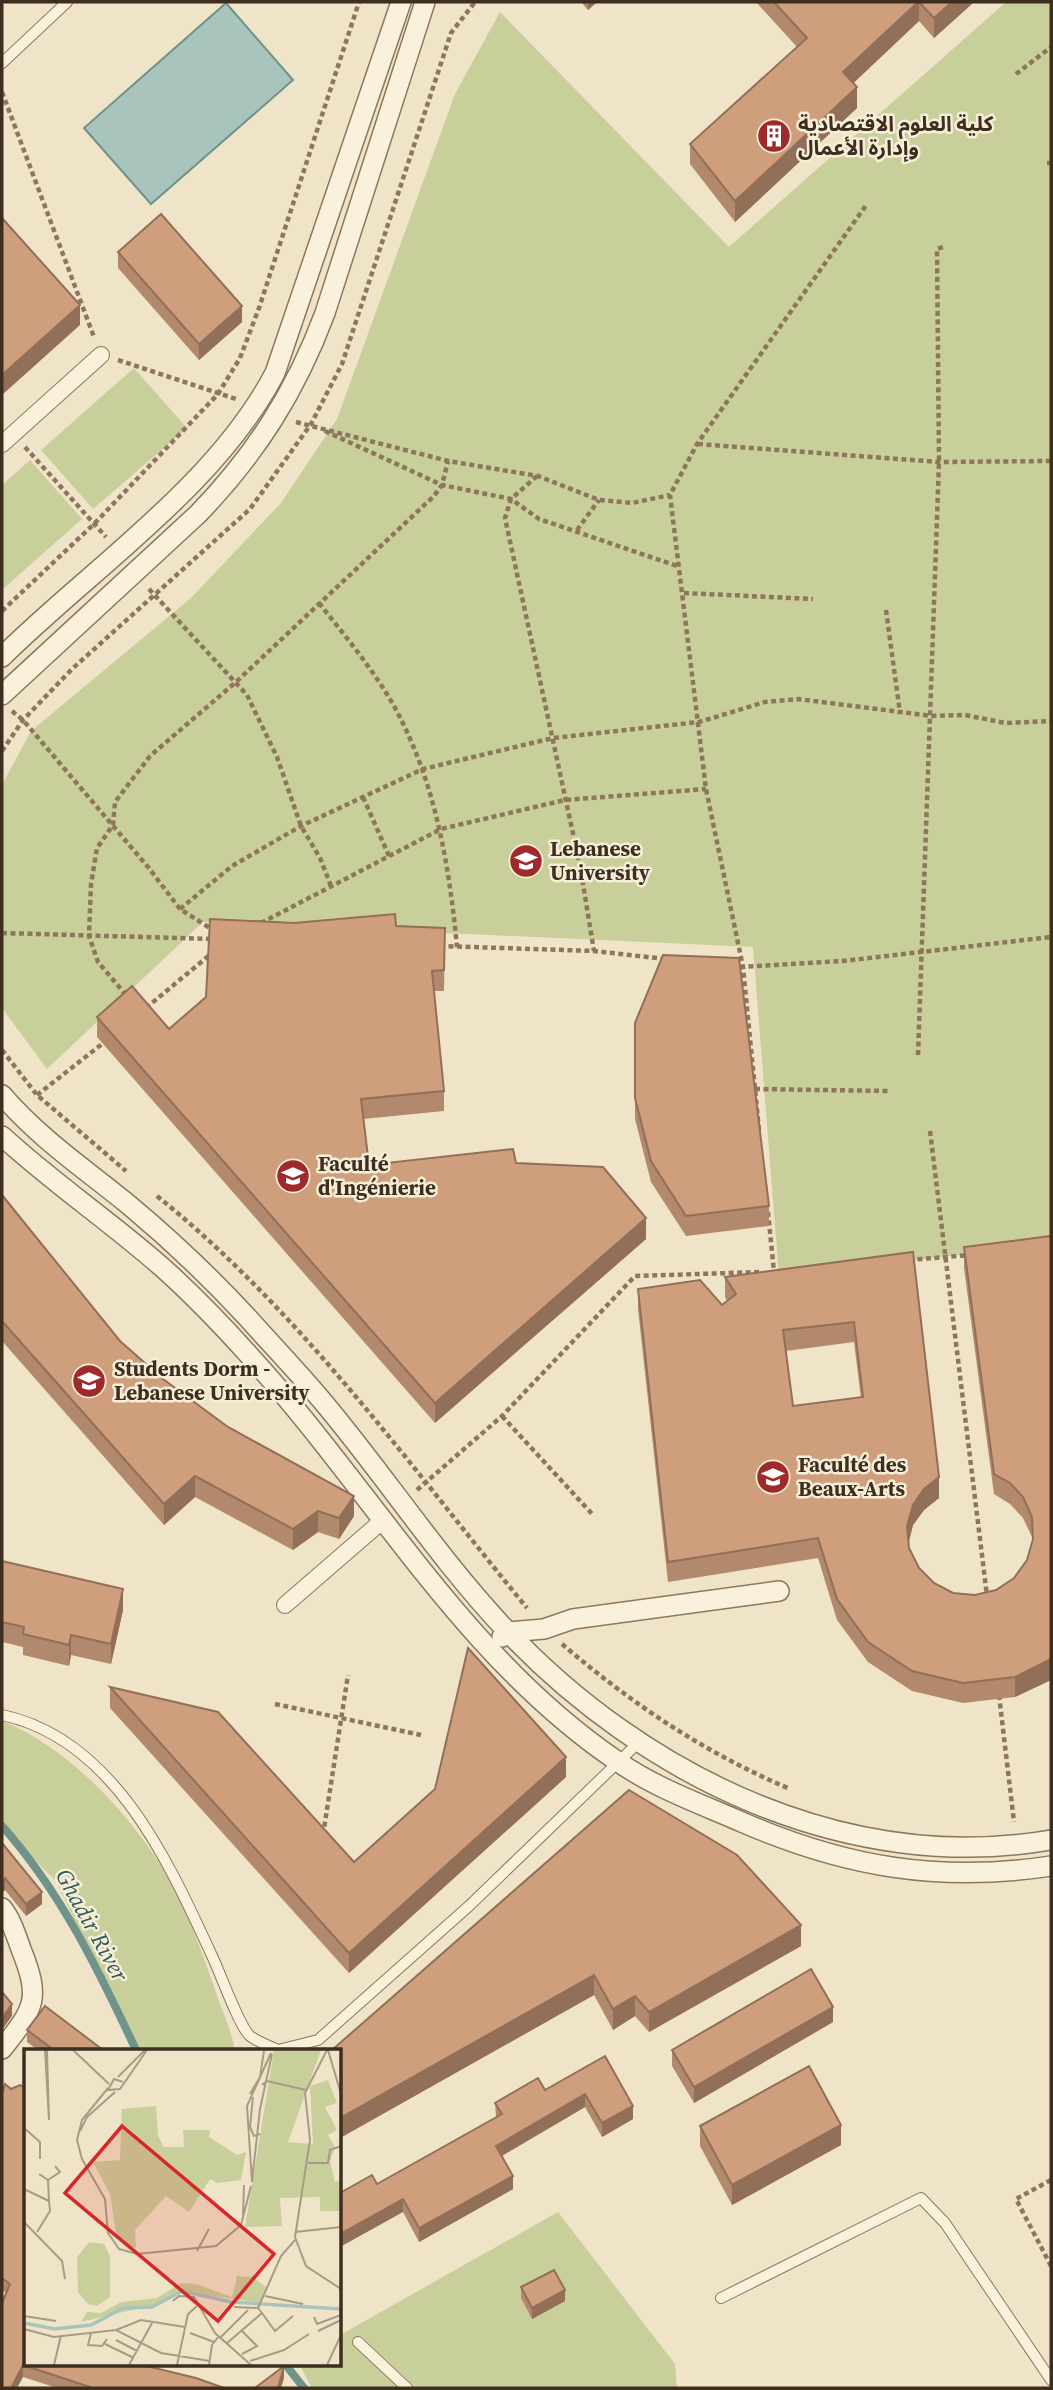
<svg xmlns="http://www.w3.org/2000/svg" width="1053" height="2390" viewBox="0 0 1053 2390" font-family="'Source Serif 4','Noto Sans Arabic',serif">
<rect width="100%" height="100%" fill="#f0e4c8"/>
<g fill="#c9cf9b">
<polygon points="1006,2 1051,2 1051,1244 779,1276 753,947 203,922 47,1069 2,1008 2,785 31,731 191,598 281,503 337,419 455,94 500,12 729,247"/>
<polygon points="134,368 187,428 93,509 41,450"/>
<polygon points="30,460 82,519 2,590 2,485"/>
<path d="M2,1721C74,1749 146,1830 180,1900C193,1927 203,1956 213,1984C220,2006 231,2028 235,2050H136L56,1881L2,1828Z"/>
<polygon points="558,2212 675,2364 677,2388 312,2388 299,2364 340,2364 340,2335"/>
</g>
<polygon fill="#a9c4bc" stroke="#6f938a" stroke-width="2" points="226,3 293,80 151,204 84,128"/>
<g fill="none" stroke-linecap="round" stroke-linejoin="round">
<g stroke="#6f938a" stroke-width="8">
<path d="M2,1826C61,1892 99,1971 136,2050"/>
<polyline points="285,2364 304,2388"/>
</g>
<g stroke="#8d765c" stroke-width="12">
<g id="service">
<polyline points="2,63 67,2"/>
<path d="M2,1715C115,1739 169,1863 213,1958C221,1975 238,2023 249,2035C255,2041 270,2046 278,2050L318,2040L469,1906L638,1743"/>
<polyline points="721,2298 921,2198 945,2223 1051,2380"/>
<polyline points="358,2342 407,2388"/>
</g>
</g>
<g stroke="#8d765c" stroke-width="18">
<g id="pedestrian">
<polyline points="2,444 101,355"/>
<polyline points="285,1605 382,1521"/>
</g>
</g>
<g stroke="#8d765c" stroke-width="22">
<g id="minor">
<path d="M2,657C92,568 216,486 275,373L401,2"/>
<path d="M2,695L198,514C256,454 296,391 325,313L425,2"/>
<path d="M2,1095C40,1139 85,1169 129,1205C171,1240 210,1277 247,1317C272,1345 299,1373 324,1403C386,1477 439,1559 506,1630C644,1776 846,1875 1051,1840"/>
<path d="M2,1136C53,1183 111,1222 163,1268C193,1295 221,1324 248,1354C372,1489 462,1656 617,1761C655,1788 701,1804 744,1823C846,1867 940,1883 1051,1866"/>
<polyline points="502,1637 508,1632 544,1629 573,1619 779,1591"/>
<path d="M2,1908C11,1919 16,1935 21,1949C41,1999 35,2008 2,2049"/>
</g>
</g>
<g stroke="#8d765c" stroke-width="4.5" stroke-dasharray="5 3.5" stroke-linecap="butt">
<polyline points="1016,74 1051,47"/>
<polyline points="2,92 94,337"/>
<polyline points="1047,163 1051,163"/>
<polyline points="118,360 236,399"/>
<polyline points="296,422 448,461 538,476 599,500 632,503 670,495"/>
<polyline points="325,431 442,485 511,499 539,519 680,567"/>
<polyline points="698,444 939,462 1051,461"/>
<polyline points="25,447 106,537"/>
<polyline points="537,476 511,499 505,518 580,866 594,951"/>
<polyline points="577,530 599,500"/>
<polyline points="149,589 247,695 277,757 301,826 320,858 331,886"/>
<polyline points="684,593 813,599"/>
<path d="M319,603C345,636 373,669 394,706C435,781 449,863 457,947"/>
<polyline points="886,610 900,713"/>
<polyline points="2,611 94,524 218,394 240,358 259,308 359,2"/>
<polyline points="12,711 23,720 148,867 180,909 213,930"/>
<polyline points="2,751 23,720 72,669 250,509 311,424 342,364 451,33 475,2"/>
<polyline points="363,797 389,856"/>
<polyline points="180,909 232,866 301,826 423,769 553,738 699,722 765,702 798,699 932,716 965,715 1005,723 1051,721"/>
<polyline points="261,923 441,829 565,800 706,789"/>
<polyline points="2,933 214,939"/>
<polyline points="440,946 594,951 665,959"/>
<polyline points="740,967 843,961 1051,937"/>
<polyline points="126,995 98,962 89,936 91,884 97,848 113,825 115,802 150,756 236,682 434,496 442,485 448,461"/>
<polyline points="146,1008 212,953"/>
<polyline points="2,1050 37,1095 126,1171"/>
<polyline points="918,1055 939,462 937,249 943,247"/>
<polyline points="755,1089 889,1091"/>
<polyline points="37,1095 107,1040"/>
<polyline points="759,1130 743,967 706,789 670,495 697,444 867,204"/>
<polyline points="930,1131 987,1596"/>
<path d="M157,1196C301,1312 410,1466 527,1608"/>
<polyline points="768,1212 774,1272"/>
<polyline points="909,1260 970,1255"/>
<polyline points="502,1416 593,1515"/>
<polyline points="417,1490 502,1416 635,1276 761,1272"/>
<path d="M562,1644C632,1704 705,1753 790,1789"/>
<polyline points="999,1695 1014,1822"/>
<polyline points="275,1704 421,1735"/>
<polyline points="323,1835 348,1675"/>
<polyline points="1051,2180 1016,2199 1051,2266"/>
</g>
<use href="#service" stroke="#faf1dc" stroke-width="10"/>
<use href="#pedestrian" stroke="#faf1dc" stroke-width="16"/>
<use href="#minor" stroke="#faf1dc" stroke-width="19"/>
</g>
<g fill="#b2896c" fill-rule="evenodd">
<polygon points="581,2 597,2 588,10"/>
<polygon points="756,2 974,2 934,38 919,21 853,83 857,108 735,222 690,164 690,144 797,47"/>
<polygon points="118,252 242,322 199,360 118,268"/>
<polygon points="294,923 445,928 444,991 434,991 444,1091 444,1111 363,1119 369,1165 516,1163 646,1239 435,1423 97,1037 97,1017 169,1029"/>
<polygon points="635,1023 769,1206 769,1226 686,1236 651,1182 635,1119"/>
<polygon points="2,1195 120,1341 163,1379 228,1427 354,1516 339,1539 318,1532 293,1550 195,1497 164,1525 2,1341"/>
<path d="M1051,1236V1680L1015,1697L963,1703L912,1691L868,1662L837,1620L818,1558L668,1582L638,1309V1289L722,1305L727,1301L725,1297V1277L913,1252L939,1498L924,1510L913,1525L909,1542V1548L919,1568L934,1583L953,1593L975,1595L996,1590L1014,1578L1027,1560L1032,1543V1537L1023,1518L1010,1504L994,1494L964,1268V1247ZM854,1342L861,1398L793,1406L786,1351Z"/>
<polygon points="2,1561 123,1610 111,1664 71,1655 69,1666 23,1655 23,1647 2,1642"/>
<polygon points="110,1687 354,1862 566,1777 349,1973 110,1708"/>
<polygon points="629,1790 801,1946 649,2032 635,2016 613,2030 594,1995 340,2138 340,2050"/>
<polygon points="2,1844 42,1904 26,1916 5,1890 2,1893"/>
<polygon points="833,2022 694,2103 672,2066 672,2050"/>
<polygon points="27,2030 103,2050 38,2050 27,2042"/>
<polygon points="605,2056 633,2119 602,2137 585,2107 502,2156 513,2189 419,2242 403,2212 377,2184 496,2117 495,2103 545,2090"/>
<polygon points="2,2094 26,2364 146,2366 224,2388 57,2388 23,2377 6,2293 2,2290"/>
<polygon points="700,2126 841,2145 732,2205 700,2146"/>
<polygon points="521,2287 565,2301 532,2319 521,2298"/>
</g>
<g fill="#916f58">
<polygon points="588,2 597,2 588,10"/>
<polygon points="919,2 919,21 843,93 843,72"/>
<polygon points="952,2 974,2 934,38 934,18"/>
<polygon points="857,87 857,108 735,222 735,201"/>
<polygon points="80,305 80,325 2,395 2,375"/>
<polygon points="242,306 242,322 199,360 199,344"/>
<polygon points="646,1218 646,1239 435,1423 435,1403"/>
<polygon points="195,1476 195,1497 164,1525 164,1504"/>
<polygon points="939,1477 939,1498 924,1510 913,1525 907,1547 907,1526 913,1505 924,1489"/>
<polygon points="354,1496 354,1516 339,1539 339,1518"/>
<polygon points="318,1511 318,1532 293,1550 293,1529"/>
<polygon points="123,1589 123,1610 111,1664 111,1644"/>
<polygon points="71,1635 71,1655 69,1666 69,1645"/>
<polygon points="1051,1659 1051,1680 1015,1697 1015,1677"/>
<polygon points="566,1757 566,1777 349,1973 349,1953"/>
<polygon points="5,1878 5,1890 2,1893 2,1881"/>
<polygon points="42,1892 42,1904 26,1916 26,1904"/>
<polygon points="801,1925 801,1946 649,2032 649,2012"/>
<polygon points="594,1975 594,1995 340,2138 340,2118"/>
<polygon points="635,1996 635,2016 613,2030 613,2009"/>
<polygon points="12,2004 12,2016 2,2030 2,2018"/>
<polygon points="833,2007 833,2022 694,2103 694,2087"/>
<polygon points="585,2094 585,2107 496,2159 496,2146"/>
<polygon points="633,2106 633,2119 602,2137 602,2123"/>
<polygon points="841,2125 841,2145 732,2205 732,2185"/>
<polygon points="513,2176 513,2189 419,2242 419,2228"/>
<polygon points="403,2199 403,2212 340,2247 340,2234"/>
<polygon points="565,2290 565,2301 532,2319 532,2308"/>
<polygon points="23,2365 23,2377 17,2388 11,2388"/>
<polygon points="284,2366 284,2378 281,2388 278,2388"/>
</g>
<g fill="#cf9f7d" stroke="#916f58" stroke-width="2" fill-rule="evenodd">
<polygon points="774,2 918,2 843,72 857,87 735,201 690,144 807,38"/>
<polygon points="919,2 952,2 934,18"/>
<polygon points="161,214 242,306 199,344 118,252"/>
<polygon points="2,218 80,305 2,375"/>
<polygon points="395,914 396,926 445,928 444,970 432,971 444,1091 361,1099 369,1165 513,1149 516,1163 603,1167 646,1218 435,1403 97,1017 132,986 169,1029 206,997 210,919 294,923"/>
<polygon points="663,955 739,958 769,1206 686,1216 651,1161 635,1098 635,1023"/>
<polygon points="2,1195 120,1341 163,1379 228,1427 354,1496 339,1518 318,1511 293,1529 195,1476 164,1504 2,1321"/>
<path d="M1051,1236V1659L1015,1677L963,1683L912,1671L868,1642L837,1599L818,1538L668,1562L638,1289L700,1280L722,1305L736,1294L725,1277L913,1252L939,1477L924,1489L913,1505L907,1526L909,1548L919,1568L934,1583L953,1593L975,1595L996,1590L1014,1578L1027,1560L1033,1539L1032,1517L1023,1497L1010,1483L994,1474L964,1247ZM854,1322L863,1397L793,1406L783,1330Z"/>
<polygon points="2,1561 123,1589 111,1644 71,1635 69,1645 23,1634 24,1627 2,1622"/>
<polygon points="468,1648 566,1757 349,1953 110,1687 218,1712 354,1862 435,1789"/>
<polygon points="629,1790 737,1855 801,1925 649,2012 635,1996 613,2009 594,1975 340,2118 340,2050 332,2050"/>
<polygon points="2,1843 42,1892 26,1904 5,1878 2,1881"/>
<polygon points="811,1969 833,2007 694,2087 672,2050"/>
<polygon points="2,1992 12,2004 2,2018"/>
<polygon points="45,2006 103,2050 54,2050 27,2030"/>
<polygon points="605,2056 633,2106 602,2123 585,2094 496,2146 513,2176 419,2228 403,2199 340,2234 340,2193 372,2175 377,2184 502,2114 495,2103 538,2078 545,2090"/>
<polygon points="809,2066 841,2125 732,2185 700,2126"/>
<polygon points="5,2084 11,2089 20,2085 26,2088 26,2364 143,2364 142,2365 196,2378 224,2388 89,2388 90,2387 23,2365 11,2388 2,2388 2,2303 10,2284 2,2278 2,2094"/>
<polygon points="554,2270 565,2290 532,2308 521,2287"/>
<polygon points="284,2366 278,2388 255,2388"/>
</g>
<defs>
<g id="building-disc" transform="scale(1.75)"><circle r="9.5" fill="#9e2a2b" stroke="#f7eed8"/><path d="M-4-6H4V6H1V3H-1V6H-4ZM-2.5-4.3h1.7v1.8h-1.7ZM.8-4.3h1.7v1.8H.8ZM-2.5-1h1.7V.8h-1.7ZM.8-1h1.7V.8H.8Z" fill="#fff"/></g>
<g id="university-disc" transform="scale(1.75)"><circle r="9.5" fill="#9e2a2b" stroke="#f7eed8"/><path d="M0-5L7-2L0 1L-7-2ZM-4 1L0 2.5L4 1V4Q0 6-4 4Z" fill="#fff"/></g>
</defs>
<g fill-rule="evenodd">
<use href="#building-disc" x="774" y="136"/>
<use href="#university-disc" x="526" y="861"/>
<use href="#university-disc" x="293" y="1176"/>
<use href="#university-disc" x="89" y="1381"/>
<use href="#university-disc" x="773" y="1477"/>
</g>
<g text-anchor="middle" stroke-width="5" stroke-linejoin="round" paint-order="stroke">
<g font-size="21" font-weight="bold" fill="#3d2e20" stroke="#f7eed8" text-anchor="start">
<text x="798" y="131">كلية العلوم الاقتصادية<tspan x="798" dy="24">وإدارة الأعمال</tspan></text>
<text x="550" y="856">Lebanese<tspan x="550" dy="24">University</tspan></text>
<text x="318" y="1171">Faculté<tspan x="318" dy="24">d'Ingénierie</tspan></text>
<text x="114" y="1376">Students Dorm -<tspan x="114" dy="24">Lebanese University</tspan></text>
<text x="798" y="1472">Faculté des<tspan x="798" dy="24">Beaux-Arts</tspan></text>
</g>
<g font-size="23" font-style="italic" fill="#2f5d5a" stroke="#f7eed8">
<text transform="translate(92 1925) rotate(61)" y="8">Ghadir River</text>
</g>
</g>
<g transform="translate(24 2049)">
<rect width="317" height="317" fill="#f0e4c8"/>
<path d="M250,1H297L264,93L289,95L286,37L304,31L313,54L301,58L313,81L304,86L311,98L306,112L311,133L317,132V162H296V148L256,149L258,177L221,178ZM132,57L134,87L140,98H160L159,81H186L185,88L213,106L222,103L217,131L193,134L186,130L165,163L142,147L111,181L112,199L106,198L93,189L86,145L69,113L96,111L98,60ZM65,193L80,195L86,207V248L73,257L64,255L54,243L53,208ZM213,227L229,228L243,239L237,254L155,242L133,255L57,273L63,263L77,264L97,253L133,249L157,234L172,235L208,248Z" fill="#c9cf9b"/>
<path fill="none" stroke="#a9c4bc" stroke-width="3.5" d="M0,274L31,280L67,276L99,259L128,258L158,242L207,253L317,260"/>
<path fill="none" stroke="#a89b85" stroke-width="2" d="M21,1L25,71L23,1M49,1L85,35M303,1L281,44L286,91L271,188L282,217L317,240M304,1L317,45M94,28L121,1M99,33L90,30L84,41L96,40L123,1M238,36L243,32L282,41M84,39L58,71L53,91L58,110L81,150L84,184L95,200L113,205L192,197L217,176L227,137M226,45L236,28L240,2M229,48L226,78L230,87L236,85M0,79L16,93V110M56,82L63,68L91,43M284,114H304L306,101L317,97M24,131L36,123L31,117M228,132L236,60L248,5M228,133L223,57L247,4M0,140L25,152L24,131L15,125M219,166L220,136M0,173L38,212L41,230M13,183L26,162L25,152M271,183L317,178M173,202L185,180M241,247L279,255M149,252L155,247L170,248L191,284L227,316M210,258L234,259L257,207L271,191M238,264L251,282L269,267M0,267L32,272M290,268L293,275L317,266M0,280L30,288L92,281L137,304L186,312M92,281L117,271L161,278M217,281L233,297L218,305M294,282L317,271M67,284L64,296L78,297L83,290M166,284L190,293M196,289L224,261M92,291L113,302M81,295L110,309M202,295L238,264L234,259M226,312L260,301L285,285M30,316L37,286M105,316L128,274M153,316L164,265L173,257M185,316L188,296L195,287M303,316L317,286"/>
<path fill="#d62828" fill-opacity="0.15" stroke="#d62828" stroke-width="3.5" d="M98,77L250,205L194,272L41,144Z"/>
<rect width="317" height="317" fill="none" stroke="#3d2e20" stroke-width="3.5"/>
</g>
<rect width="1053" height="2390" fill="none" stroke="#3d2e20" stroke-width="7"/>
</svg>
